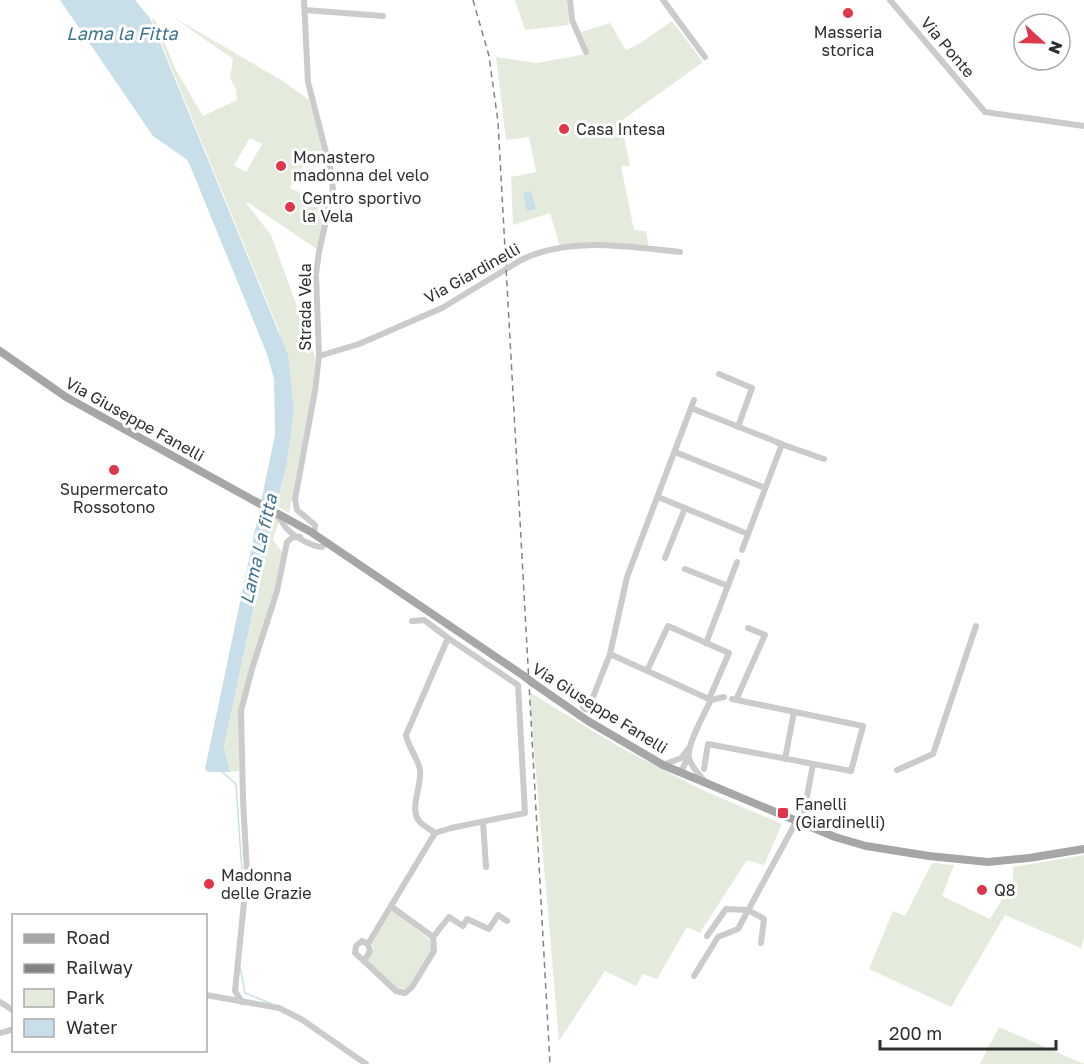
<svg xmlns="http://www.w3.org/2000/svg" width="1084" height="1064" viewBox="0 0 1084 1064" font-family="'Golos Text',sans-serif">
<rect width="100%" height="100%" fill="#fff"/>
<g fill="#e5ebdc" fill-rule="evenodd">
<polygon points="515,0 567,0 569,25 525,30"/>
<path d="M173,17L283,81L309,100L329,167L313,162L315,157L305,154L302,158L305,161L297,184L293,182L290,188L303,194L306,189L327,199L318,250L247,202L246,203L271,235L315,356L312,393L289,513L277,506L287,464L294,410L290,376L278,328L151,18L155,20L176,70L203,116L237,100L236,89L230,78L233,59ZM250,138L262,144L246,172L234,165Z"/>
<polygon points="672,21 703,62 621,121 630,166 621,166 634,230 646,231 649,248 560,247 550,213 513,225 511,177 536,172 529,137 506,140 496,57 537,63 586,54 588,49 581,32 610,23 626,50 642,42"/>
<polygon points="274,517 279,520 273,540 282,552 274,590 239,710 239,771 230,772 224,746"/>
<polygon points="529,692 616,745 702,790 782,824 764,865 747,860 700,933 687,927 657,979 643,974 636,986 605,971 559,1041"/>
<polygon points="1084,855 1084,937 1081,948 1005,915 951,1007 869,969 893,911 905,916 932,863 954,865 942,896 990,919 1013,881 1013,867"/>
<polygon points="392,910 429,939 433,950 407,989 397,988 368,962 368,959 374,949 372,944"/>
<polygon points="999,1027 1084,1064 980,1064"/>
</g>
<g fill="#c8dfea">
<polygon points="60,0 135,0 150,18 288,355 294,410 287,464 273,519 224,746 230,772 208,772 205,769 275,435 274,379 267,354 189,163 186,159 153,136"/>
<polygon points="531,191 536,209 527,211 523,193"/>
</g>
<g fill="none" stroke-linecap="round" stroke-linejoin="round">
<g stroke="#c8dfea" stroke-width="1.5">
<polyline points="221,771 236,784 242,872 241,900"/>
<polyline points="240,967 245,993 272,1004"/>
</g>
<g stroke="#cbcbcb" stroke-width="6">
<polyline points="304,0 308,82 330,168 333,189 319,252 316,274 319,356 315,391 295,499 297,510 315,525 314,534"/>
<polyline points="570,0 572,20 586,52"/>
<polyline points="663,0 705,57"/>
<polyline points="890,0 985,112 1084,126"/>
<polyline points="305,10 383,16"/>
<path d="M319,356L359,344L442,308L521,260C569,236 629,247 680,252"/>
<polyline points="719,374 752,388 738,427"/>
<polyline points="694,400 627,577 610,654 711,700 724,697"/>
<polyline points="691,408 782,444 742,550"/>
<polyline points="778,443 824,459"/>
<polyline points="675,452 765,488"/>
<polyline points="658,497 748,534"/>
<path d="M278,517C283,521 283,525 287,529C294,536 312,547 322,547L326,542"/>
<polyline points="665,558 685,508"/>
<polyline points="685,569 728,586"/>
<path d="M412,621L424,620L448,638L406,735C408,747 418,758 420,770C422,786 409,808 419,821C423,826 430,829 435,833"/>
<polyline points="706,643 737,562"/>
<polyline points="647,671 668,626 729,653 709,699"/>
<polyline points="736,700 765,635 748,628"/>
<circle cx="587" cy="705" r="4.5"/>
<polyline points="591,702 610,654"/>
<polyline points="785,759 794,712"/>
<polyline points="663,765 681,758 689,748"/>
<polyline points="704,769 708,744 851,771 863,726 732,699"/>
<polyline points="897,770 933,754 976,626"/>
<polyline points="677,772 683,768 688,757"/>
<path d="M705,782C700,775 691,767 689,758C686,746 705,712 711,700"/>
<polyline points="483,822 486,867"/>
<polyline points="802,824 813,764"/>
<polyline points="707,936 726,909 748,910 764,919 761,943"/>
<polyline points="433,937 449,917 463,926 467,919 489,929 498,915 507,921"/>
<polyline points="368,944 370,951 364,961 396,991 405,993 412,987 434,951 433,937 392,907"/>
<polyline points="364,961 355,953 356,946 362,941 368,944 435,833 451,828 525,813 518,685 448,638"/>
<polyline points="694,976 718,937 738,929 796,822"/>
<polyline points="206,995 279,1008 301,1019 366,1064"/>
<polyline points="0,1002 14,1011"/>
<polyline points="242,1002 235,991 247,873 243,799 241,711 252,669 277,591 287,542 293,537 300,537"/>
<polyline points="0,1033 14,1029"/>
</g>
<g stroke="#a6a6a6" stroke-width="8">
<polyline points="0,351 66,397 311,532 524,676"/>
<polyline points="533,683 588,721 663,765 835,837 866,846 929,856 988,862 1029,858 1084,849"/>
</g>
<polyline stroke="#838383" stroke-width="1.5" stroke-dasharray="6 4.5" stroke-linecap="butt" points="473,0 489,56 498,122 550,1064"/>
<polyline stroke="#a6a6a6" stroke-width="8" points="524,676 533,683"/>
</g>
<g fill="#df364b" stroke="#fff" stroke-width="2">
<circle cx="848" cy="13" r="6"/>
<circle cx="564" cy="129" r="6"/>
<circle cx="281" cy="166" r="6"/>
<circle cx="290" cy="207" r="6"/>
<circle cx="114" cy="470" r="6"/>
<rect x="777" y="807" width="12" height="12" rx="3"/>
<circle cx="209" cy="884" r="6"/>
<circle cx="982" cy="890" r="6"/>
</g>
<g text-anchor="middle" stroke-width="6" stroke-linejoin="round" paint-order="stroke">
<g font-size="16" fill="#2e2e2e" stroke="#fff" text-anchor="start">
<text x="848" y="38" text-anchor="middle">Masseria<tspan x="848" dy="18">storica</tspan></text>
<text x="576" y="135">Casa Intesa</text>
<text x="293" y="163">Monastero<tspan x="293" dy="18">madonna del velo</tspan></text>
<text x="302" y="204">Centro sportivo<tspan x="302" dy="18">la Vela</tspan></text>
<text x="114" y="495" text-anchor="middle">Supermercato<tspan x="114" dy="18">Rossotono</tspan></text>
<text x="795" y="810">Fanelli<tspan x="795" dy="18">(Giardinelli)</tspan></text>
<text x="221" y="881">Madonna<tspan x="221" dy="18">delle Grazie</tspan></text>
<text x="994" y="896">Q8</text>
</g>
<g font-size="16" fill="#2e2e2e" stroke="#fff">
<text transform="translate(948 47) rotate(50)" y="6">Via Ponte</text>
<text transform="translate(472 273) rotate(-29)" y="6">Via Giardinelli</text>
<text transform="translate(305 307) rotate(-90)" y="6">Strada Vela</text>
<text transform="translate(135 419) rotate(29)" y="6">Via Giuseppe Fanelli</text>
<text transform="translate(600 708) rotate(32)" y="6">Via Giuseppe Fanelli</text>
</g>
<g font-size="18" font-style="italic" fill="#3f738d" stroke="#fff">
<text x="122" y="40">Lama la Fitta</text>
<text transform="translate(259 549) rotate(-77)" y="6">Lama La fitta</text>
</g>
</g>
<rect x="12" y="914" width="195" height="138" fill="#ffffff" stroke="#ababab" stroke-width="1.5"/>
<rect x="24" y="934" width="30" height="9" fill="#a6a6a6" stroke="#ababab" stroke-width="1.5"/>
<text x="66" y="944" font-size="18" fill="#2e2e2e">Road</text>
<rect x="24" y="964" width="30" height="9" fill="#838383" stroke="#ababab" stroke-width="1.5"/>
<text x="66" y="974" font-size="18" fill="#2e2e2e">Railway</text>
<rect x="24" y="989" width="30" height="18" fill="#e5ebdc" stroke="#ababab" stroke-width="1.5"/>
<text x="66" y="1004" font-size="18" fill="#2e2e2e">Park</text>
<rect x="24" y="1019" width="30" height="18" fill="#c8dfea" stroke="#ababab" stroke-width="1.5"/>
<text x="66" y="1034" font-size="18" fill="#2e2e2e">Water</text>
<g transform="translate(1042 42) rotate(112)"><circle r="28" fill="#ffffff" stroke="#ababab" stroke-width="1.5"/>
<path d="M0-4.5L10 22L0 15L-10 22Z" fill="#df364b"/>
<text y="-9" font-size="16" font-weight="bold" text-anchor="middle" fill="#2e2e2e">N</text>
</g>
<path d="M880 1040v9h176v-9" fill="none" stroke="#2e2e2e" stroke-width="3"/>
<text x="889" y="1040" font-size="18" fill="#2e2e2e" stroke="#ffffff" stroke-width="4.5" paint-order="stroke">200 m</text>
</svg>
